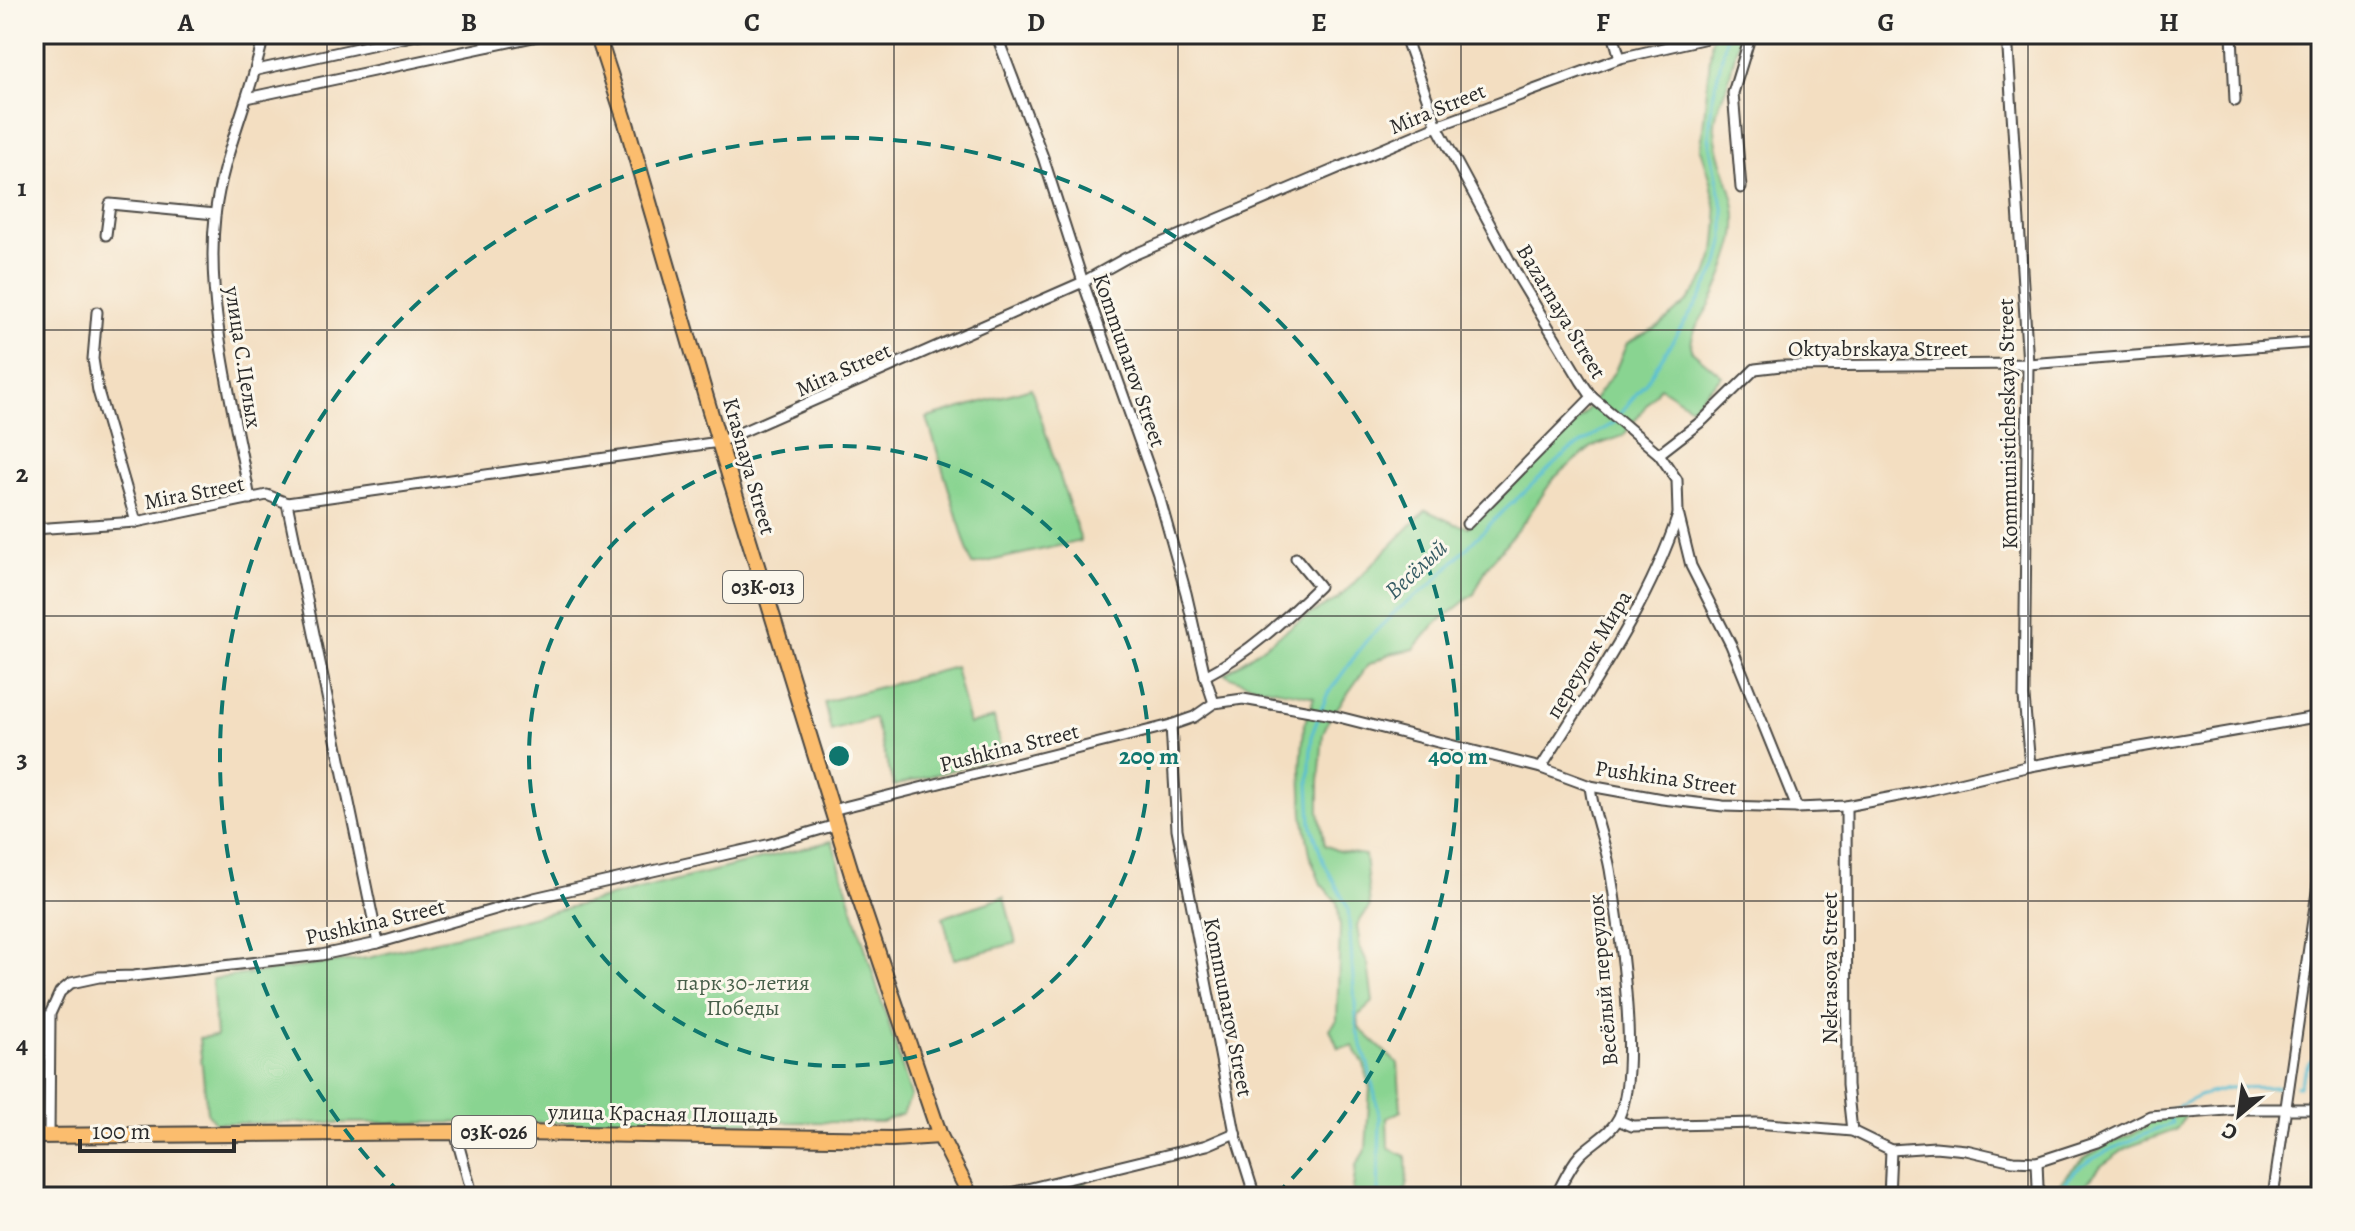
<svg xmlns="http://www.w3.org/2000/svg" width="2355" height="1231" viewBox="0 0 2355 1231" font-family="Alegreya,serif">
<rect width="100%" height="100%" fill="#fbf7ec"/>
<filter id="ink" filterUnits="userSpaceOnUse"><feTurbulence type="fractalNoise" baseFrequency=".0125" numOctaves="2"/><feDisplacementMap in="SourceGraphic" scale="16" xChannelSelector="R" yChannelSelector="G"/><feConvolveMatrix kernelMatrix="1 2 1 2 8 2 1 2 1" color-interpolation-filters="sRGB"/></filter>
<filter id="wash" filterUnits="userSpaceOnUse"><feTurbulence type="fractalNoise" baseFrequency=".006" numOctaves="4" result="noise"/><feDisplacementMap in="SourceGraphic" scale="32" xChannelSelector="R" yChannelSelector="G"/><feGaussianBlur stdDeviation="1.8" result="paint"/><feColorMatrix in="noise" values="0 0 0 0 0 0 0 0 0 0 0 0 0 0 0 0 0 1.4 0 .05"/><feComposite in="paint" operator="in"/></filter>
<g filter="url(#wash)">
<rect width="100%" height="100%" fill="#f3dec1"/>
<g fill="#89d491" stroke="#5a805e" stroke-width="2">
<path d="M1724,34H1740C1735,52 1732,70 1726,88C1721,101 1714,114 1715,129C1717,167 1742,196 1735,236C1733,252 1717,291 1709,306C1700,322 1691,330 1691,350L1722,376L1691,407L1660,387L1623,436L1592,447L1554,478L1526,519L1487,567L1474,594L1434,625L1414,649L1389,654L1368,665L1328,721L1323,734L1319,782V812L1325,845L1338,851L1365,855L1370,906L1357,925L1360,947L1368,964L1373,1002L1358,1016L1359,1028L1398,1064L1401,1111L1387,1118L1388,1148L1406,1156L1407,1188L1398,1197H1352L1356,1165L1366,1149L1370,1088L1364,1064L1353,1046L1338,1048L1330,1029L1337,1020L1340,927L1337,902L1321,884L1311,859L1303,815L1301,768L1304,726L1314,697C1284,689 1252,689 1225,674L1305,617L1338,599L1426,510L1455,524L1468,527L1583,415L1615,371L1627,343L1660,325L1688,301L1707,275L1715,252L1718,222L1711,181L1701,149L1712,37Z"/>
<polygon points="1031,388 1081,541 972,565 927,418"/>
<polygon points="955,667 969,724 994,718 1002,756 894,786 874,718 831,731 824,702"/>
<polygon points="832,841 911,1096 903,1114 882,1122 215,1123 207,1112 199,1038 216,1036 212,979 368,958"/>
<polygon points="1004,897 1016,943 954,959 943,917"/>
<path d="M2187,1113L2176,1130L2128,1147L2101,1166L2075,1197H2052C2073,1155 2106,1146 2146,1127V1122Z"/>
<polygon points="1082,1181 1086,1184 1085,1195 1050,1197 1048,1191 1051,1187"/>
</g>
<g fill="none" stroke-linecap="round" stroke-linejoin="round">
<g stroke="#56bed3" stroke-width="3">
<polyline points="1619,415 1646,382 1699,300 1719,264 1724,242 1724,212 1709,137 1712,101 1727,34"/>
<polyline points="2296,1086 2299,1086 2310,1062 2321,1053"/>
<polyline points="2168,1111 2199,1096 2228,1088 2280,1087"/>
<polyline points="1378,1197 1380,1118 1368,1064 1357,1031 1348,908 1323,861 1311,824 1309,781 1312,734 1327,695 1366,641 1397,610 1432,584 1495,519 1566,453 1615,422"/>
<path d="M2057,1197C2063,1185 2069,1175 2080,1167C2099,1153 2149,1132 2172,1124L2170,1118"/>
</g>
</g>
</g>
<g filter="url(#ink)">
<g fill="none" stroke-linecap="round" stroke-linejoin="round">
<g stroke="#494642" stroke-width="13">
<g id="minor">
<polyline points="486,34 489,46"/>
<polyline points="996,34 1043,157 1083,282 1159,496 1186,593 1205,676 1214,703"/>
<polyline points="1404,34 1437,126 1520,280 1581,381 1592,397 1659,454 1677,480 1678,513 1691,566 1731,645 1797,808"/>
<polyline points="1613,34 1620,58"/>
<polyline points="2007,34 2028,364 2024,697 2030,766"/>
<polyline points="2232,34 2235,101"/>
<polyline points="257,70 421,34"/>
<polyline points="247,98 547,34"/>
<polyline points="1741,188 1733,93 1751,34"/>
<polyline points="106,235 110,204 215,214"/>
<polyline points="97,312 93,359 98,391 136,522"/>
<polyline points="1659,454 1703,420 1755,369 1781,366 2028,364 2321,342"/>
<path d="M250,499C234,410 205,305 215,216C222,154 252,95 264,34"/>
<polyline points="287,503 378,943"/>
<polyline points="1467,524 1592,397"/>
<polyline points="34,529 136,522 267,495 287,503 719,442 1083,282 1126,258 1437,126 1620,58 1724,34"/>
<path d="M1205,676C1249,653 1283,621 1319,586L1296,558"/>
<polyline points="1171,725 1177,829 1235,1133 1255,1197"/>
<path d="M1541,768C1591,687 1648,606 1678,515"/>
<polyline points="1846,806 1847,1085 1852,1131"/>
<polyline points="832,810 1171,725 1194,717 1214,703 1243,699 1327,714 1541,768 1590,786 1662,799 1723,806 1797,808 1846,806 1925,791 2030,766 2321,716"/>
<polyline points="1618,1120 1632,1126 1756,1123 1852,1131 1891,1150 1935,1147 1966,1150 2013,1161 2037,1162 2098,1142 2150,1116 2240,1109 2321,1109"/>
<polyline points="455,1132 473,1197"/>
<polyline points="49,1136 50,1014 60,992 71,983 99,977 133,976 321,955 378,943 534,898 767,845 836,825"/>
<polyline points="2037,1162 2038,1187 2045,1197"/>
<polyline points="994,1197 1207,1145 1235,1133"/>
<path d="M1555,1197C1563,1183 1569,1167 1580,1155C1592,1142 1611,1134 1619,1117C1641,1068 1619,924 1610,869C1605,841 1593,815 1590,786"/>
<polyline points="1889,1197 1891,1150"/>
<polyline points="2273,1197 2321,864"/>
</g>
</g>
<g stroke="#494642" stroke-width="18">
<g id="primary">
<polyline points="597,34 626,123 719,442 857,891 940,1136 971,1197"/>
<polyline points="34,1136 455,1132 893,1139 940,1136"/>
</g>
</g>
<use href="#minor" stroke="#fff" stroke-width="9"/>
<use href="#primary" stroke="#fbbd6e" stroke-width="14"/>
</g>
</g>
<path fill="none" stroke="#2b2b2b" stroke-width="2" stroke-opacity="0.55" d="M327,34V1197M611,34V1197M894,34V1197M1178,34V1197M1461,34V1197M1744,34V1197M2028,34V1197M34,330H2321M34,616H2321M34,901H2321"/>
<g fill="none" stroke="#0f766e" stroke-width="4" stroke-dasharray="14 10">
<circle cx="839" cy="756" r="310"/>
<path d="M401 1194A619 619 0 1 1 1277 1194"/>
</g>
<g text-anchor="middle" stroke-width="6" stroke-linejoin="round" paint-order="stroke">
<g fill="#fbf7ec" stroke="#696865" stroke-width="2">
<rect x="723" y="571" width="80" height="32" rx="6"/>
<rect x="452" y="1116" width="84" height="32" rx="6"/>
</g>
<g font-size="20" font-weight="bold" fill="#2b2b2b">
<text x="763" y="594">03К-013</text>
<text x="494" y="1139">03К-026</text>
</g>
<g font-size="22" fill="#2b2b2b" stroke="#fbf7ec">
<text transform="translate(1437 108) rotate(-22)" y="8">Mira Street</text>
<text transform="translate(1562 311) rotate(59)" y="8">Bazarnaya Street</text>
<text x="1878" y="356">Oktyabrskaya Street</text>
<text transform="translate(244 357) rotate(81)" y="8">улица С.Целых</text>
<text transform="translate(1130 360) rotate(71)" y="8">Kommunarov Street</text>
<text transform="translate(843 369) rotate(-24)" y="8">Mira Street</text>
<text transform="translate(2007 424) rotate(-91)" y="8">Kommunisticheskaya Street</text>
<text transform="translate(750 466) rotate(74)" y="8">Krasnaya Street</text>
<text transform="translate(194 492) rotate(-11)" y="8">Mira Street</text>
<text transform="translate(1588 654) rotate(-59)" y="8">переулок Мира</text>
<text transform="translate(1009 747) rotate(-14)" y="8">Pushkina Street</text>
<text transform="translate(1666 777) rotate(8)" y="8">Pushkina Street</text>
<text transform="translate(375 921) rotate(-13)" y="8">Pushkina Street</text>
<text transform="translate(1829 968) rotate(-90)" y="8">Nekrasova Street</text>
<text transform="translate(1602 980) rotate(-95)" y="8">Весёлый переулок</text>
<text transform="translate(1229 1007) rotate(79)" y="8">Kommunarov Street</text>
<text transform="translate(663 1113) rotate(1)" y="8">улица Красная Площадь</text>
</g>
<g font-size="22" fill="#475e4a" stroke="#fbf7ec">
<text x="743" y="990">парк 30-летия<tspan x="743" dy="25">Победы</tspan></text>
</g>
<g font-size="24" font-style="italic" fill="#3a5e66" stroke="#fbf7ec">
<text transform="translate(1416 569) rotate(-43)" y="8">Весёлый</text>
</g>
</g>
<circle cx="839" cy="756" r="12" fill="#0f766e" stroke="#fbf7ec" stroke-width="4"/>
<g font-size="24" text-anchor="middle" font-weight="bold" fill="#0f766e" stroke="#fbf7ec" stroke-width="6" stroke-linejoin="round" paint-order="stroke">
<text x="1149" y="764">200 m</text>
<text x="1458" y="764">400 m</text>
</g>
<rect width="2355" height="1231" fill="none" stroke="#fbf7ec" stroke-width="88"/>
<g transform="translate(2239 1115) rotate(209)" stroke="#fbf7ec" stroke-width="6" paint-order="stroke">
<path d="M0-6L14 30L0 20L-14 30Z" fill="#2b2b2b"/>
<text y="-12" font-size="22" font-weight="bold" text-anchor="middle" fill="#2b2b2b">С</text>
</g>
<path d="M80 1139v12h154v-12" fill="none" stroke="#2b2b2b" stroke-width="4"/>
<text x="92" y="1139" font-size="24" fill="#2b2b2b" stroke="#fbf7ec" stroke-width="6" paint-order="stroke">100 m</text>
<rect x="44" y="44" width="2267" height="1143" fill="none" stroke="#2b2b2b" stroke-width="3"/>
<g font-size="26" text-anchor="middle" font-weight="bold" fill="#2b2b2b">
<text x="186" y="31">A</text>
<text x="469" y="31">B</text>
<text x="752" y="31">C</text>
<text x="1036" y="31">D</text>
<text x="1319" y="31">E</text>
<text x="1603" y="31">F</text>
<text x="1886" y="31">G</text>
<text x="2169" y="31">H</text>
<text x="22" y="196">1</text>
<text x="22" y="482">2</text>
<text x="22" y="767">3</text>
<text x="22" y="1053">4</text>
</g>
</svg>
